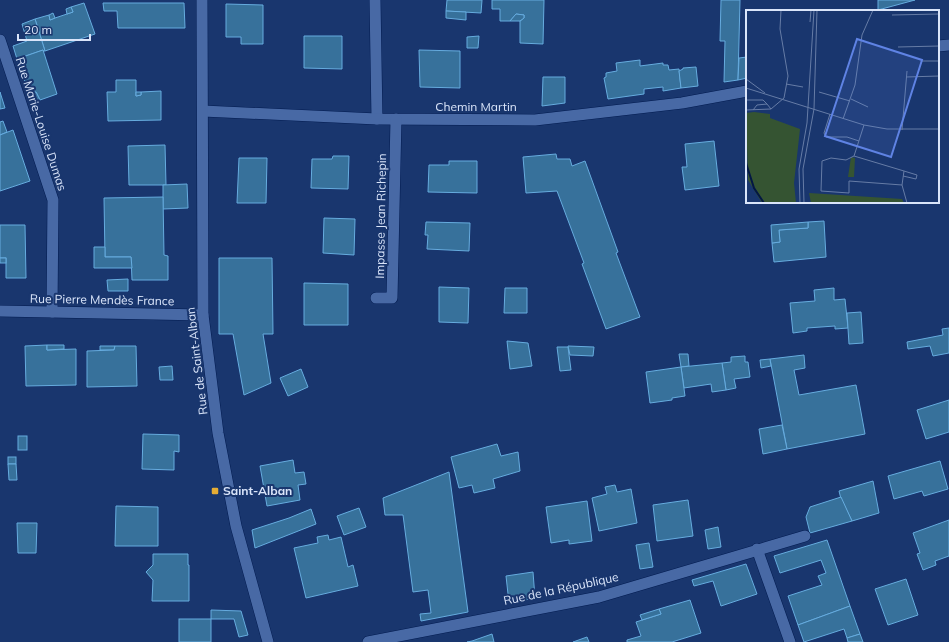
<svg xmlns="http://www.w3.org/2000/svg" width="949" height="642" viewBox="0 0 949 642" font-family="Mulish,sans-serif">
<rect width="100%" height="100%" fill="#19366e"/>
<g fill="#37719b" stroke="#66acdf">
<polygon points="447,0 482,0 481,13 446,11"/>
<polygon points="492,0 544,0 543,44 520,43 520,21 524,18 524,15 516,14 510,21 500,21 500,9 492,9"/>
<polygon points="721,0 740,0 738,80 724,82 725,41 720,41"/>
<polygon points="878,0 915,0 878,10"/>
<polygon points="84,3 95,34 45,51 35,19 49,15 50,20 55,18 73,12 71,7"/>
<polygon points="103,3 184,3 185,28 118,28 117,11 104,11"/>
<polygon points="226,4 263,5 263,44 241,44 241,37 226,37"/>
<polygon points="71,7 73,12 67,14 66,9"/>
<polygon points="446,11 466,12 466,20 446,18"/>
<polygon points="53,13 55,18 50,20 49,15"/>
<polygon points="516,14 524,15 524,18 520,21 510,21"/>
<polygon points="35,19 45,51 43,51 43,50 17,59 13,46 27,41 22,24"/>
<polygon points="304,36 342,36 342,69 304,68"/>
<polygon points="479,36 478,48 467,48 467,37"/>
<polygon points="43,50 57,94 40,100 36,92 29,94 17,59"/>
<polygon points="419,50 460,51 460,88 420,87"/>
<polygon points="747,57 747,78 738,80 739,58"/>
<polygon points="640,60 640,66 663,63 663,65 668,65 669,70 679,69 681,88 663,91 663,87 644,89 644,94 608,99 604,78 606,77 606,73 617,71 616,63"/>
<polygon points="696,67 698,86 681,88 679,71 683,69 683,68"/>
<polygon points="543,77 565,77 565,103 542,106"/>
<polygon points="116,80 136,80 136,96 141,95 141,92 161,91 161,120 108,121 107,92 116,92"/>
<polygon points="0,92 5,108 0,109"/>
<polygon points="36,92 40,100 32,102 29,94"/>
<polygon points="136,92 141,92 141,95 136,96"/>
<polygon points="3,121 7,132 0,135 0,122"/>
<polygon points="13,130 30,181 0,191 0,135"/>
<polygon points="714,141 719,186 685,190 682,167 687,167 685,144"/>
<polygon points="165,145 166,185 129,185 128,146"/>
<polygon points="556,154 557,159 570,159 572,166 585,161 618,252 616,253 640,317 606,329 582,264 584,263 557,191 526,193 523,157"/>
<polygon points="333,156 349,156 348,189 311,188 312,159 332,159"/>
<polygon points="239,158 267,158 266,203 237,203"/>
<polygon points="449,161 477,161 477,193 428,192 429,165 449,165"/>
<polygon points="187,184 188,208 163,209 163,185"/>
<polygon points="163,197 164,255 168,256 168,280 132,280 131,257 105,257 104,198"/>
<polygon points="324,218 355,219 354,255 323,253"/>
<polygon points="824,221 826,257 774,262 772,243 780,242 779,230 808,228 808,222"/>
<polygon points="426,222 470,223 469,251 427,249 428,235 425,235"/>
<polygon points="808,222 808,228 779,230 780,242 772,243 771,225"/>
<polygon points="0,225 25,225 26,278 6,278 6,258 0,258"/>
<polygon points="94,247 105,247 105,257 131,257 132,268 94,268"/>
<rect x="0" y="258" width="6" height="5"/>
<polygon points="219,258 272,258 273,334 263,334 271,383 244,395 233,334 219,334"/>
<polygon points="128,279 128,291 108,291 107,280"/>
<polygon points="304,283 348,284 348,325 304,325"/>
<polygon points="439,287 469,288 468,323 439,322"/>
<polygon points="505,288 527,288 527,313 504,313"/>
<polygon points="834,288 834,300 845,299 848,328 835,329 835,326 807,328 807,331 793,333 790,303 815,301 814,290"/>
<polygon points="861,312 863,343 849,344 847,313"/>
<polygon points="949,328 949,353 933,356 930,346 908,349 907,342 943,335 942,329"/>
<polygon points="507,341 528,343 532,366 510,369"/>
<polygon points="47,345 47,350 76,349 76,385 26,386 25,346"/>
<polygon points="47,345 64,345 64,349 47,350"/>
<polygon points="100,346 115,346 114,350 100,350"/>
<polygon points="115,346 136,346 137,386 87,387 87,351 114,350"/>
<polygon points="568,346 594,347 593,356 570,355"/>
<polygon points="557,347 568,347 571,370 560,371"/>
<polygon points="679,354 688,354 689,366 681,367"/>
<polygon points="804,355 805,368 794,370 799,395 856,385 865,434 787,449 770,359"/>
<polygon points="745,356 745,362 748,362 750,377 734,379 736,388 726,390 722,363 731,362 731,357"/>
<polygon points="770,359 771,366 761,368 760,360"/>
<polygon points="722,363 726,390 712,392 711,384 684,388 681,367"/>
<polygon points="172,366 173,380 160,380 159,367"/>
<polygon points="681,367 685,396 672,398 672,400 650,403 646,372"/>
<polygon points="301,369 308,387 288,396 280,378"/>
<polygon points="949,400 949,432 926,439 917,410"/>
<polygon points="782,425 787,449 763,454 759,429"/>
<polygon points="143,434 179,435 179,452 174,451 174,470 142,469"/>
<rect x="18" y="436" width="9" height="14"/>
<polygon points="497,444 501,456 518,452 520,471 493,479 495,488 474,493 472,485 459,488 451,457"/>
<rect x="8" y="457" width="8" height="7"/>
<polygon points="293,460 295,473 304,472 306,484 298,485 300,500 267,506 260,466"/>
<polygon points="940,461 948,489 924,496 922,491 894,499 888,476"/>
<polygon points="8,464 16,464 17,480 9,480"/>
<polygon points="449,472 468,612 421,621 420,614 431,613 428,590 413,592 403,515 385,515 383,498"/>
<polygon points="873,481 879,513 852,521 841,499 839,491"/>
<polygon points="615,485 617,492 631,489 637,523 599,531 592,498 607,494 605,487"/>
<polygon points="841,497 852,521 810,533 806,517 810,507"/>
<polygon points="688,500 693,536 657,541 653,505"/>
<polygon points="587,501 592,541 569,544 569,540 551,543 546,507"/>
<polygon points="116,506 158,507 158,546 115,546"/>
<polygon points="359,508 366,527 344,535 337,516"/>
<polygon points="311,509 316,524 255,548 252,530 289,518"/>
<polygon points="949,520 949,556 935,561 936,565 923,570 917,554 920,553 913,533"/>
<polygon points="17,523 37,523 36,553 18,553"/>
<polygon points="718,527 721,547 708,549 705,530"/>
<polygon points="328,535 329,540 341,537 348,567 353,565 358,586 306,598 294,548 318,543 317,537"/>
<polygon points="827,540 850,606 798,625 788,596 822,585 818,576 826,573 821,560 780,573 774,556"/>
<polygon points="649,543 653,567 640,569 636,545"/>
<polygon points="153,554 188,554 188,565 189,565 189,601 152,601 153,580 146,572 153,565"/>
<polygon points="746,564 757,594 721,606 713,581 694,586 692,580"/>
<polygon points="533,572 535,598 509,603 506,576"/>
<polygon points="906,579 918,615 888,625 875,589"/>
<polygon points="690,600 701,633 672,642 627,642 627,640 641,636 636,622 661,614 659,609"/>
<polygon points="850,606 860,634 847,638 844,629 804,642 798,625"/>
<polygon points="659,609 661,614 642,620 640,615"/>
<polygon points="211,610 241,611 248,635 239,637 234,619 211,619"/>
<rect x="179" y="619" width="32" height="23"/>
<polygon points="492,634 494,642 467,642 472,641"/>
<polygon points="860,634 863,642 848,642 847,638"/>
<polygon points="587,637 589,642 573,642"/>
</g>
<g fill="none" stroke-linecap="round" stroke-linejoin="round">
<g stroke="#021b50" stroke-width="12">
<g id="minor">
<polyline points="375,0 377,119"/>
<polyline points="0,40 53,200 52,312"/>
<polyline points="938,46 949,45"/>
<polyline points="203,111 377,119 535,120 682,103 747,91"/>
<polyline points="376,298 392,298 396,119"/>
<polyline points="0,311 203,315"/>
<polyline points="757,549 790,642"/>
<polyline points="368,642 599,597 805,536"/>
</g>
</g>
<g stroke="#021b50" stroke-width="12">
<polyline id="tertiary" points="202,0 203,315 218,433 236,526 268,642"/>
</g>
<use href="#minor" stroke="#4869a5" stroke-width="11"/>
<use href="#tertiary" stroke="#4869a5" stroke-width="11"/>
</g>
<rect fill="#e5ad35" stroke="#19366e" stroke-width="1.5" x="211" y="487" width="8" height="8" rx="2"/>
<g text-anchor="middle" stroke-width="4" stroke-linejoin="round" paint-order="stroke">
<g font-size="12" fill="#dae5fa" stroke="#19366e">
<text x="476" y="111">Chemin Martin</text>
<text transform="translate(41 124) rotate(72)" y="4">Rue Marie-Louise Dumas</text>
<text transform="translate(381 216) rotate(-89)" y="4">Impasse Jean Richepin</text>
<text transform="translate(102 300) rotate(1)" y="4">Rue Pierre Mendès France</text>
<text transform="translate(197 361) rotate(-97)" y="4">Rue de Saint-Alban</text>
<text transform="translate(561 589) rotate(-12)" y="4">Rue de la République</text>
</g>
<g font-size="12" font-weight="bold" fill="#dae5fa" stroke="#19366e" text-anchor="start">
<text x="223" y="495">Saint-Alban</text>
</g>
</g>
<g transform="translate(746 10)">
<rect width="193" height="193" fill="#19366e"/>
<path d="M8,102L24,104V108L54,119L48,173L50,193H16L2,170L0,103ZM105,147L109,148L108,167H102ZM63,183L156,189L158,193H65Z" fill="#355432"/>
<path fill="none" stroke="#031744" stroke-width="2" d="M0,153L8,178L18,193"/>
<path fill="none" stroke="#667ca6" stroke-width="1" d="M146,5L193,4M64,12L65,0M152,37L193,36M176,51H193M160,67L193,66M0,69L19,83M40,74L57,77M0,78L118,115L141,119H193M73,82L104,91M105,89L122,97M0,90H17L21,94M0,100L25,99L38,88L42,66L34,19L35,0M7,100L11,95L21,94L25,99M84,104L78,123L80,127H101L113,131M97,109L109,75L116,25L127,0M118,115L108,146L158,161L156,175L161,193M156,120L161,61M108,146L100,150L85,148L76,151L75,181L103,183V171L156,175M157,166L170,169L171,165L158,161M54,193L53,159L61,113L68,0M58,193L57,159L68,99L71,0"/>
<path fill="#5f83e4" fill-opacity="0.15" stroke="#5f83e4" stroke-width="2" d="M111,29L176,50L145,147L79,126Z"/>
<rect width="193" height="193" fill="none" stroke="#dae5fa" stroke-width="2"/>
</g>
<path d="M18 34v6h72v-6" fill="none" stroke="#dae5fa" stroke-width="2"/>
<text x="24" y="34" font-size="12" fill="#dae5fa" stroke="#19366e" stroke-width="3" paint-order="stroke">20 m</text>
</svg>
